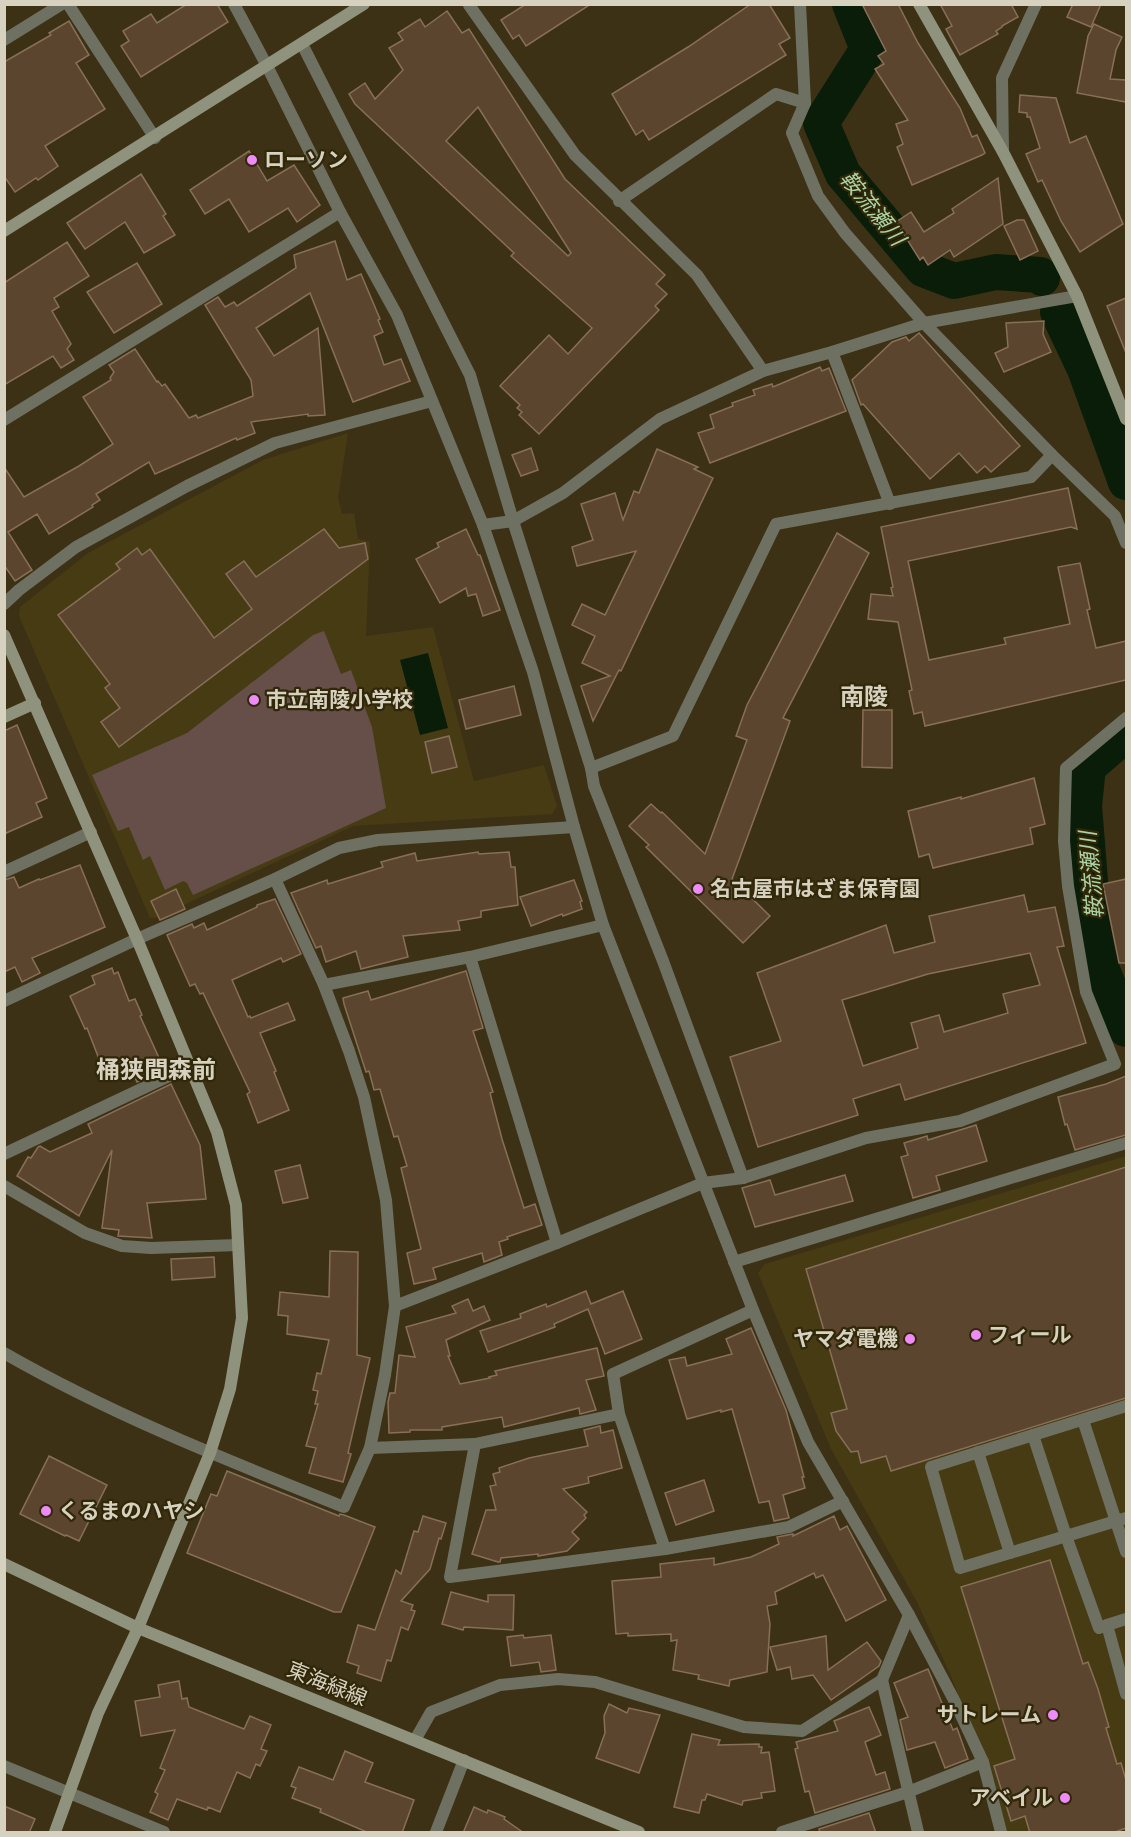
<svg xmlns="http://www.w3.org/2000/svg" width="1131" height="1837" viewBox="0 0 1131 1837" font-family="Signika,'Noto Sans JP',sans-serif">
<rect width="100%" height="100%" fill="#3c3114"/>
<g fill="#473b14">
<polygon points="348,433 338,498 342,514 354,513 358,539 370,542 366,636 433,627 474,781 544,765 557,806 552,814 353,826 156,918 150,918 19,616 20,607 88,553 263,460"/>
<polygon points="1126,1156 1126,1832 1002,1832 988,1775 951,1676 917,1602 831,1449 758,1273 765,1264"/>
</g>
<polygon fill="#654f48" points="324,631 341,674 351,670 372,727 386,808 193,895 187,883 183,881 165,890 150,856 143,860 129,827 118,831 92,775 187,733 313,635"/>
<polygon fill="#0a1d08" points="428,653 448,728 420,735 400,660"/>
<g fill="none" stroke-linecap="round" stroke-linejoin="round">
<g stroke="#0a1d08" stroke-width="36">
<polyline points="850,4 868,49 821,123 843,174 923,269 954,281 996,272 1040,275 1042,278"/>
<polyline points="1058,312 1085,369 1126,482"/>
<polyline points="1126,734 1088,767 1084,806 1091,894 1102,970 1126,1029"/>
</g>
</g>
<g fill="#5c452e" stroke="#886f57" stroke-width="1.5" fill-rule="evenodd">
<polygon points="187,4 217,4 228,22 141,77 121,46 129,41 123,31 151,14 157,23"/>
<polygon points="526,4 591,4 526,46 519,35 513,39 501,20"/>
<polygon points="751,4 769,4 790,38 779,44 786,55 649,140 643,130 636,135 612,94 688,47"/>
<polygon points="862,4 898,4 918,43 960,108 972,137 977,135 985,153 982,155 912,185 897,147 903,144 896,124 908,120 875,69 884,64 878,56 886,51"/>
<polygon points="940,4 1011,4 1018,17 1002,26 1002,27 996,31 998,34 960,55 946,29 952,26"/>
<polygon points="1073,4 1101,4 1091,27 1067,17"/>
<path d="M447,11L462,33L469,29L565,179L665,275L656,284L667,294L655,306L659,310L539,434L519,415L522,412L517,408L520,405L500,386L549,335L568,354L592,328L511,256L514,253L355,104L349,94L365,83L375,99L403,70L389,48L403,40L398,33L420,19L425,27ZM478,107L571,253L568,256L446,141Z"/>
<polygon points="69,21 89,55 76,63 105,109 45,146 58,166 38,180 36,178 15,192 4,176 4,62 51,35 49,33"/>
<polygon points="1094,24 1122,37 1116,50 1110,79 1126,80 1126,102 1077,93 1088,36"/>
<polygon points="1020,95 1056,98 1070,143 1086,136 1123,224 1080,252 1061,221 1042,180 1038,182 1026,154 1040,148 1030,117 1027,117 1027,113 1019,112"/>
<polygon points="249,151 267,181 294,165 320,205 297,222 288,208 249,232 229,199 205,214 190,190"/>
<polygon points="141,174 166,214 163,216 175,235 144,253 125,222 85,249 67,223"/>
<polygon points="998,178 1003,224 954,257 950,250 928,265 923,257 920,260 896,222 911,212 924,232 954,213 952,209"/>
<polygon points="1017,220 1024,220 1038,251 1020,260 1004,226"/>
<polygon points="335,241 347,280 361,274 380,319 378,320 383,332 374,336 384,365 401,359 410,381 353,402 310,293 256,328 274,356 318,328 325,415 308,416 308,414 251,422 255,433 237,440 236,438 155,474 149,462 96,494 100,500 92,505 93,507 49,534 37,514 8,532 32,570 15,581 4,565 4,467 24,497 79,466 113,444 83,397 111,380 110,378 114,372 109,365 135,349 157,382 158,381 162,386 165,384 189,418 196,415 198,418 253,396 251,380 205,305 218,297 225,307 234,302 237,306 296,268 294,255"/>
<polygon points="67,242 89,276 54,298 59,307 52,311 71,344 67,349 74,360 61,368 53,356 4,385 4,283"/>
<polygon points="137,263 162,304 114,333 87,292"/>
<polygon points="1126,298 1126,353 1107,306"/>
<polygon points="1044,321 1043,334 1051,352 1004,372 995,353 1008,347 1006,323"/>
<polygon points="919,333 1020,446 991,472 985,466 977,473 959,453 930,479 863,404 861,405 852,380 892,342 906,337 909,341"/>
<polygon points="820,367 822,371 829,368 846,411 710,463 698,433 714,428 710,415 733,406 732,403 755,395 753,390 772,384 773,387"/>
<polygon points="531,448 538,470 521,476 512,455"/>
<polygon points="657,449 698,467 694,469 713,478 621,671 619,670 593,721 581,686 610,676 582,663 595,636 572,625 582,604 605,615 636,551 577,566 572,547 593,540 581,504 615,493 623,520 634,491 639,493"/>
<polygon points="1068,488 1077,529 1071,527 908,561 929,660 1006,644 1004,638 1070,624 1058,567 1080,563 1090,609 1087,610 1096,648 1126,641 1126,680 925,726 922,712 914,714 909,691 912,690 898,622 868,619 871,594 893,596 891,588 893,587 881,527"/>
<polygon points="324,529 339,548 365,543 368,559 119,747 101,722 120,708 105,688 110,684 58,615 120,569 116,564 137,548 142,555 150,549 214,638 252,609 226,574 244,561 256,577"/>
<polygon points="466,529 478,555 480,555 500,610 483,616 476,594 468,596 466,588 440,603 416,559 439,547 437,543"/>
<polygon points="837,533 869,553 783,718 790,721 732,879 770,916 743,943 646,847 649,845 629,826 651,804 661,813 662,812 705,854 747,740 736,736 747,705"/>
<polygon points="514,686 521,715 466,729 459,700"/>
<polygon points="863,710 892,710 892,768 862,767"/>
<polygon points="17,725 47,798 36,803 42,817 4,834 4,731"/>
<polygon points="449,736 457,767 432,773 425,742"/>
<polygon points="1034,778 1045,824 1030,828 1033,844 933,868 929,854 919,857 908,811 961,797 961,799"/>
<polygon points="478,852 479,854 509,852 511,867 515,867 518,905 481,911 481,917 458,921 460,930 403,936 408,957 361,969 356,951 326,962 321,946 316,948 291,893 327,880 328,884 383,867 381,862 415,853 417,861"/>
<polygon points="80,865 105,927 32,958 40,973 22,982 15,967 4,972 4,880 14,877 19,888 39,879 40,880"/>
<polygon points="1126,879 1126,963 1119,963 1103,884"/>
<polygon points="574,880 582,901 580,902 582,909 563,916 562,914 531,926 520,897"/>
<polygon points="176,889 185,909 160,920 151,901"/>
<path d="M1024,895L1028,912L1055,907L1064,946L1057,947L1086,1043L905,1100L900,1084L853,1099L858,1115L758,1147L730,1057L781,1041L757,973L886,925L894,953L935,942L929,916ZM1030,953L1040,985L1003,994L1008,1013L944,1032L939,1015L911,1023L918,1048L863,1066L842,1000L928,974Z"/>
<polygon points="275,899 301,954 283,962 281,958 232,980 248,1017 250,1016 251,1018 288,1003 295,1020 260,1033 276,1071 274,1072 289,1110 258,1123 247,1094 250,1092 203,993 200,994 195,984 190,986 167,935 192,924 194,928 204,923 207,930 257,907 257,905"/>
<polygon points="112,968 114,974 118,972 129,1001 135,999 142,1015 140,1016 164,1069 137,1082 131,1068 106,1077 87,1028 85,1029 70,996 95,984 92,976"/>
<polygon points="466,971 483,1028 473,1031 493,1092 490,1093 502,1139 524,1208 535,1204 542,1225 507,1237 508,1239 499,1242 502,1255 484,1262 482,1253 433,1268 436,1279 414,1284 407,1253 421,1249 401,1168 407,1166 398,1136 394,1137 380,1089 374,1090 369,1071 366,1072 344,1004 343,998 368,991 371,1000"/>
<polygon points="1126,1076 1126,1135 1075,1150 1068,1127 1067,1124 1065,1125 1058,1097 1106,1084"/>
<polygon points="171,1084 200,1145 206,1199 147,1203 152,1238 118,1236 119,1230 102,1228 112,1150 79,1216 17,1176 28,1157 31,1158 38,1147 40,1146 50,1152 92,1133 88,1124"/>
<polygon points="976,1125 987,1161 936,1176 940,1190 913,1198 901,1157 908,1155 904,1143 927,1136 928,1140"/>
<polygon points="300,1165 308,1198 283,1203 275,1171"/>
<polygon points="1126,1167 1126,1398 891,1471 886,1456 861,1463 858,1451 851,1452 836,1431 831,1413 847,1409 806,1269"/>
<polygon points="845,1175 853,1201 755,1227 742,1188 770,1180 775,1195"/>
<polygon points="330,1251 358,1252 357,1355 370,1358 348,1453 351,1454 343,1482 309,1473 316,1448 306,1446 318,1404 315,1404 318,1391 313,1390 317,1373 321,1374 329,1340 287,1334 288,1316 278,1315 280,1292 329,1297"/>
<polygon points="214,1257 215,1277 172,1280 171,1259"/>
<polygon points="586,1291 591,1304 623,1291 642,1339 605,1354 588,1309 554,1324 555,1327 488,1352 480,1331 521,1318 520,1314 546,1304 547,1307"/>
<polygon points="468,1299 473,1311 484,1306 490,1320 446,1340 450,1356 448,1356 460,1384 490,1378 489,1377 497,1375 495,1371 597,1348 604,1376 586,1380 596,1410 580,1414 579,1408 504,1427 502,1417 442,1427 442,1430 410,1430 410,1432 389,1433 388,1402 390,1393 395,1393 399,1355 415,1357 406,1327 456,1313 452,1306"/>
<polygon points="751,1328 786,1410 804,1477 802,1477 805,1488 783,1495 789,1518 774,1521 769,1501 759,1503 732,1409 721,1412 721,1410 687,1419 669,1360 685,1357 687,1366 732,1354 726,1339"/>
<polygon points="600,1426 601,1433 613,1430 622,1468 588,1477 589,1483 563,1489 587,1512 584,1515 586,1518 572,1532 579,1539 567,1551 538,1556 538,1554 501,1558 500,1562 498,1562 472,1554 486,1510 496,1510 490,1486 496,1485 493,1474 500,1472 499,1468 529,1458 588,1446 584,1430"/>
<polygon points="49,1456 107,1485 79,1541 66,1535 65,1536 20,1514"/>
<polygon points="227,1471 339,1516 340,1514 344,1515 375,1527 341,1612 334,1612 187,1553 211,1494 217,1496"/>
<polygon points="704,1480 714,1511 676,1525 665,1493"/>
<polygon points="423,1516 446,1523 441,1539 439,1538 430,1569 401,1601 413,1605 411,1610 415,1611 408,1630 401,1627 391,1661 387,1660 381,1681 357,1673 359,1666 347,1662 358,1625 375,1630 396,1570 401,1574 414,1531 418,1532"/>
<polygon points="834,1516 840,1530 847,1526 886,1600 846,1621 823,1575 816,1578 814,1573 775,1592 777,1604 767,1606 770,1624 767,1672 730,1680 729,1686 698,1679 699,1675 673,1670 677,1640 671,1641 671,1634 628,1636 628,1633 616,1634 612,1581 661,1577 660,1564 714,1558 714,1565 751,1557 779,1544 777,1537 793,1534 793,1536"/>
<polygon points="1050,1560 1083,1664 1088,1662 1098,1689 1109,1727 1106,1728 1117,1764 1121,1763 1126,1780 1126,1828 1112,1833 1030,1833 1025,1816 1011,1821 994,1766 1015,1759 961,1587"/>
<polygon points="451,1592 488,1602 488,1595 514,1595 513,1630 464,1627 463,1630 442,1624"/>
<polygon points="523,1635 524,1638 551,1635 556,1670 541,1672 539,1662 511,1666 507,1637"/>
<polygon points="826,1636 828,1670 867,1642 881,1661 879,1666 831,1700 813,1675 792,1679 790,1667 777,1670 770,1647"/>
<polygon points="928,1669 953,1730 957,1728 968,1759 945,1768 935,1742 907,1750 900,1720 908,1717 894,1683"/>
<polygon points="179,1681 182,1699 187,1698 189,1707 244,1729 250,1716 271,1725 261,1749 267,1751 260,1766 256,1764 250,1778 237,1772 220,1812 208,1807 207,1810 177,1799 168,1820 150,1812 158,1794 155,1792 165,1770 160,1768 175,1730 141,1736 135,1701 160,1697 158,1685"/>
<polygon points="609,1704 627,1713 629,1708 660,1715 639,1773 596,1758 605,1733 604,1716"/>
<polygon points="869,1707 881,1735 865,1742 876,1775 885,1772 890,1789 815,1813 809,1791 805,1792 795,1749 798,1748 796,1742 838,1731 834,1721"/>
<polygon points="692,1734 720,1740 718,1745 759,1744 759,1747 762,1747 761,1753 769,1752 775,1791 761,1793 762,1798 743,1801 742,1805 707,1794 705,1800 702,1800 699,1813 674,1807"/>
<polygon points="345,1751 373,1763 365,1782 414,1800 402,1833 369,1833 320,1812 321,1809 292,1798 296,1788 291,1786 299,1767 333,1780"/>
<polygon points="4,1806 35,1819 29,1833 4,1833"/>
<polygon points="474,1807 487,1813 488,1810 505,1817 504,1819 524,1833 463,1833"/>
<polygon points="869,1813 876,1833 820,1833 819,1829"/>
</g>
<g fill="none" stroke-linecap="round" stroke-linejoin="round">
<g stroke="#6e7162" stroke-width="12">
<polyline points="469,5 575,155 697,275 763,371"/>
<polyline points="619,201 776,94 805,103"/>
<polyline points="1126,1406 931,1467 960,1568 1126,1518"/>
<polyline points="1083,1420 1126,1552"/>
<polyline points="1033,1435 1066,1536 1099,1628 1107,1625 1126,1694"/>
<polyline points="978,1452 1010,1553"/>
<polyline points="1107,1625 1126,1619"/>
</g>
<g stroke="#6e7162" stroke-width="12">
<polyline points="68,4 155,138"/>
<polyline points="234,4 267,66 340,212 397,315 483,525 533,672 574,827 603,925 753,1310 808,1442 909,1615 954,1700 983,1762 1001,1832"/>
<polyline points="800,4 805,103 792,133 818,196 845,233 924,323 1052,455 1115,516 1126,543"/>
<polyline points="4,40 62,4"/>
<polyline points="302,44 470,375 513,521 591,768 594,786 663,961 743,1178"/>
<polyline points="1003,152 1002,78 1036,4"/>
<polyline points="832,352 890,504"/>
<polyline points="4,420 340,212"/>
<polyline points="483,525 513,521 563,493 660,419 763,371 832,352 924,323 1077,296"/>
<polyline points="4,604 19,590 76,547 187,486 275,443 432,401"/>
<polyline points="591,768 673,736 776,524 1031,477 1052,455"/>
<polyline points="4,872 91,832"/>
<polyline points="470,957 557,1243"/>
<polyline points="324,985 470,957 603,925"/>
<polyline points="4,1001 137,939 275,879 339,848 378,840 574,827"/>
<polyline points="4,1154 190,1066"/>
<polyline points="4,1186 85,1233 122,1246 151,1248 238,1245"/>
<polyline points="734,1262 1126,1143"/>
<polyline points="395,1306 557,1243 703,1183 743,1178 866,1138 960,1121 1115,1064 1086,992 1068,886 1064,841 1066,768 1126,718"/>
<path d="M4,1353C112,1415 229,1461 344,1507L370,1448L385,1375L395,1306L386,1200L364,1097L349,1051L324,985L275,879"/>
<polyline points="475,1444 450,1577 665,1549 789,1527 843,1501"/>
<polyline points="370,1448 475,1444 619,1414"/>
<polyline points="665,1549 619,1414 613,1374 753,1310"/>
<polyline points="882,1680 918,1832"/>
<polyline points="415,1740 431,1712 500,1685 558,1679 595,1682 744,1727 802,1731 882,1680 909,1615"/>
<polyline points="4,1766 164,1832"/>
<polyline points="436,1832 464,1760"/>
<polyline points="782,1832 908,1792 983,1762"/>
</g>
<g stroke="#8f937d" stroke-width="12">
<polyline points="919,4 1003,152 1077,296 1126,419"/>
<polyline points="4,231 364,4"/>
<polyline points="4,635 137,939 217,1132 236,1205 242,1318 230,1389 210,1453 138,1628 98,1713 55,1832"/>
<polyline points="4,717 35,703"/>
<polyline points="4,1564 138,1628 639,1832"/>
</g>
</g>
<g fill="#ee8bf8" stroke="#312709" stroke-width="2">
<circle cx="252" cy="160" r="6"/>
<circle cx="254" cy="700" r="6"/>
<circle cx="698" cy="889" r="6"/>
<circle cx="976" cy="1335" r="6"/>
<circle cx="910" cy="1339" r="6"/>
<circle cx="46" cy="1511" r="6"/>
<circle cx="1053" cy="1715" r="6"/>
<circle cx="1065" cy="1798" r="6"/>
</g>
<g text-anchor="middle" stroke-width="4.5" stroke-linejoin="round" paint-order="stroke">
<g font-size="21" font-weight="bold" fill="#d7d1c0" stroke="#312709" text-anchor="start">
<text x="264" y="167">ローソン</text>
<text x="266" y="707">市立南陵小学校</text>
<text x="710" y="896">名古屋市はざま保育園</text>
<text x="988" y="1342">フィール</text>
<text x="898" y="1346" text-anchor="end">ヤマダ電機</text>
<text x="58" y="1518">くるまのハヤシ</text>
<text x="1041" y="1722" text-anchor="end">サトレーム</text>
<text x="1053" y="1805" text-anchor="end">アベイル</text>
</g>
<g font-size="21" fill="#d7d1c0" stroke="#312709">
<text transform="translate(327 1684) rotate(22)" y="7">東海緑線</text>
</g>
<g font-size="22" font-style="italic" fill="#aad4a5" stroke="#312709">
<text transform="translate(873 208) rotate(51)" y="8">鞍流瀬川</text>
<text transform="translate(1091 875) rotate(-95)" y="8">鞍流瀬川</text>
</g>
<g font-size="24" font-weight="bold" fill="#d7d1c0" stroke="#312709">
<text x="864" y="705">南陵</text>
<text x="156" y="1078">桶狭間森前</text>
</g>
</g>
<rect width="1131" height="1837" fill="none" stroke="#d7d1c0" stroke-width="12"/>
</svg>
